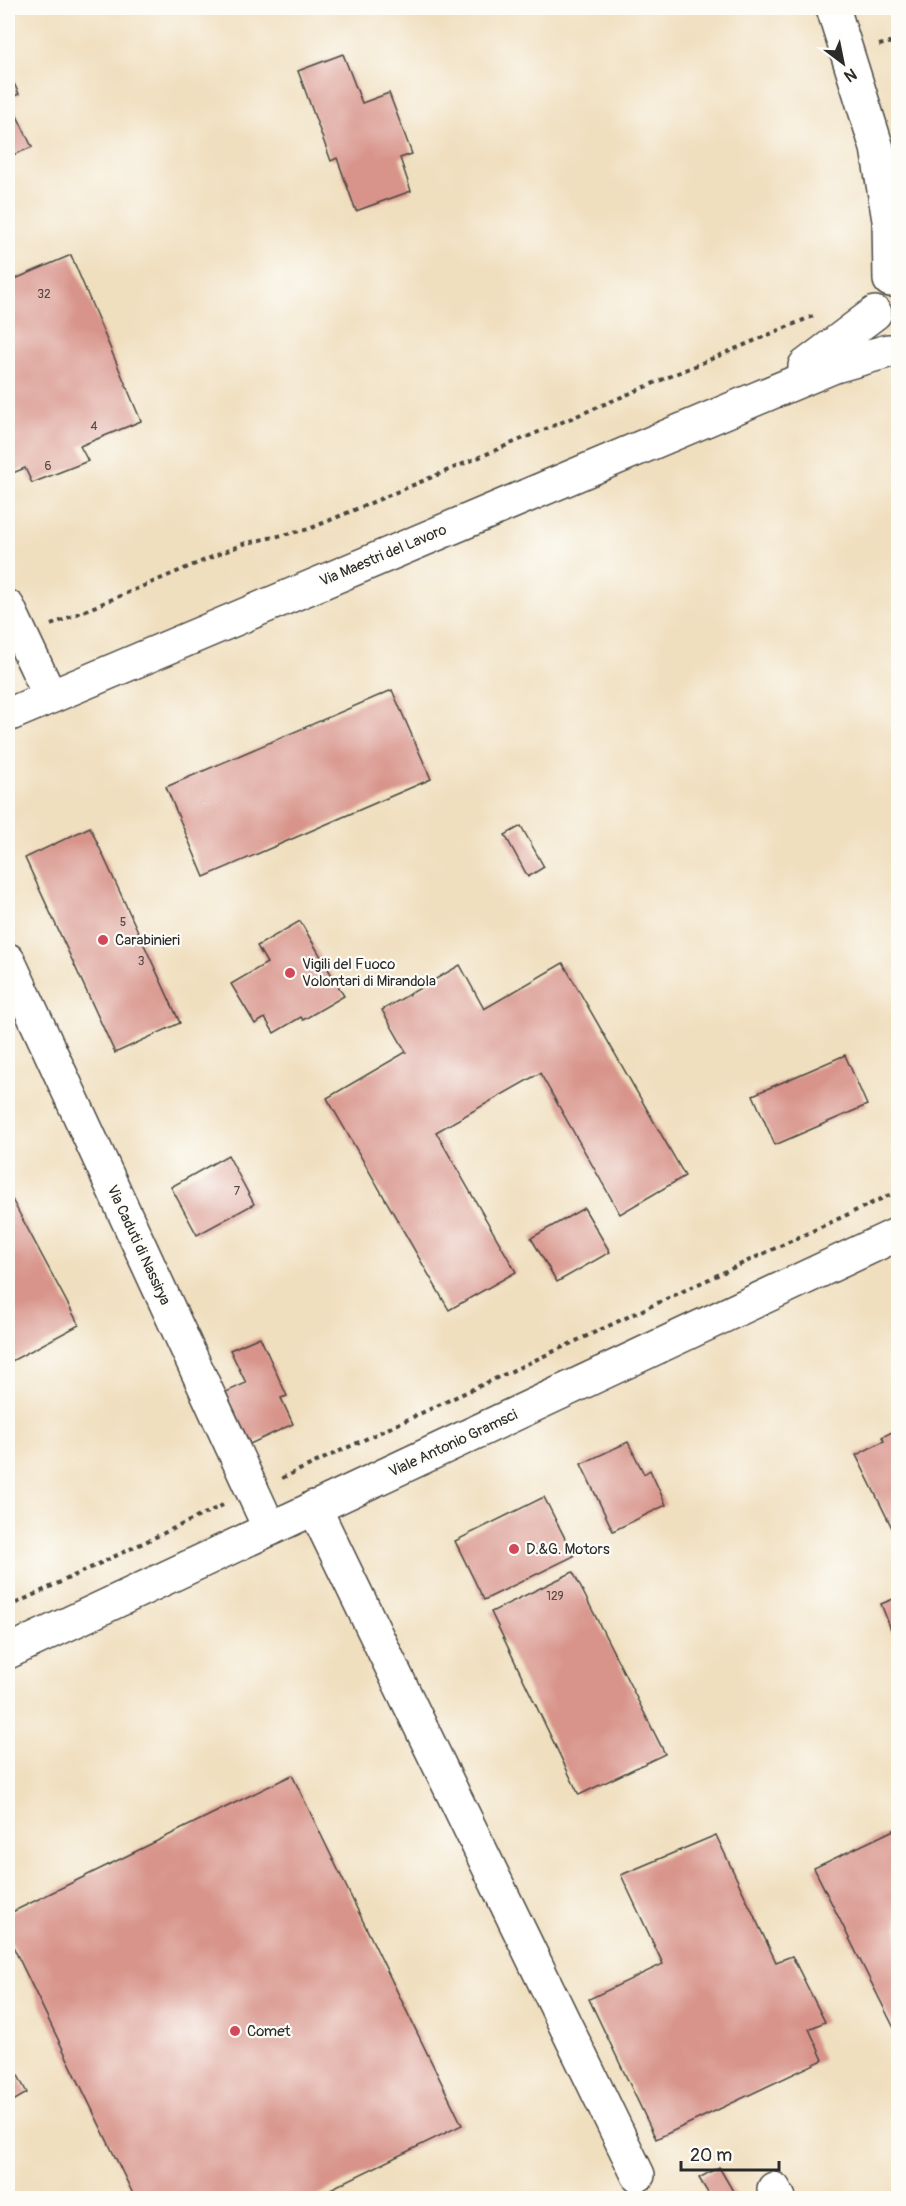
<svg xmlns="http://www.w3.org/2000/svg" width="906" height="2206" viewBox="0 0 906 2206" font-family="Pangolin,sans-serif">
<rect width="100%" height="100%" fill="#fdfcf7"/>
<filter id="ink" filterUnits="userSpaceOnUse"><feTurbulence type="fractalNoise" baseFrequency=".0167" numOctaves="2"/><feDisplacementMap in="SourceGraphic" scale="12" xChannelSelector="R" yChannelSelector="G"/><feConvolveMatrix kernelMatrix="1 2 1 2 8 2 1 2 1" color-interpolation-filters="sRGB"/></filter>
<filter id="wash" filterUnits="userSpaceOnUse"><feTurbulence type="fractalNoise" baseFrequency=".008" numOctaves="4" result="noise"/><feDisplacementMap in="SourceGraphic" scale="24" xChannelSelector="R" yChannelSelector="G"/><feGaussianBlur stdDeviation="1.35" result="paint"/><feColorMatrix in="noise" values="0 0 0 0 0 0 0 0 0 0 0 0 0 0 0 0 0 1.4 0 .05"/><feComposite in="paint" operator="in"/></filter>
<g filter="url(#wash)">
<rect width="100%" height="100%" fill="#f0dfbf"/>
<g id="blocks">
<g fill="#d8948b">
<polygon points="343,54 362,103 389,93 412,154 400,158 411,191 356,211 337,158 331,161 298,71"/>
<polygon points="8,71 19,94 9,99 32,147 8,157"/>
<polygon points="71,255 141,421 80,446 88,461 32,483 25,468 8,475 8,282"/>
<polygon points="392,690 431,779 204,877 166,787"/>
<polygon points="521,826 544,867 528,877 505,835"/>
<polygon points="90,827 180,1023 115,1053 25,858"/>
<polygon points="300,921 344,996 303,1020 301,1017 274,1033 265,1018 255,1024 231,984 267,963 257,946"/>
<polygon points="563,963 685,1176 620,1214 540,1073 436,1132 516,1272 449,1310 327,1098 406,1052 382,1010 460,965 484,1009"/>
<polygon points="845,1055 867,1105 775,1145 753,1095"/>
<polygon points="228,1155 254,1204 197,1235 171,1187"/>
<polygon points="8,1192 79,1325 8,1363"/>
<polygon points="584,1208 610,1252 557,1282 531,1238"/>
<polygon points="260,1337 287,1396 281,1398 293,1424 250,1444 226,1392 246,1383 230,1350"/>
<polygon points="898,1429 898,1537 897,1538 856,1455 884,1441 882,1437"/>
<polygon points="628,1442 644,1474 650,1470 666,1505 613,1531 581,1464"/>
<polygon points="544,1497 574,1556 484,1600 455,1541"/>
<polygon points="573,1572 665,1754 579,1795 491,1612"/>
<polygon points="898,1597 898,1647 881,1604"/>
<polygon points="292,1775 462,2125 312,2198 135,2198 8,1936 8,1914"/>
<polygon points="898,1828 898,2030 896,2032 814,1868"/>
<polygon points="716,1835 776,1962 792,1956 825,2022 809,2029 823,2060 656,2139 589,1999 663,1964 621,1875"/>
<polygon points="8,2056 27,2093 8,2104"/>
<polygon points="719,2167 737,2198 711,2198 699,2178"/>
</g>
</g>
</g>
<g filter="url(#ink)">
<use href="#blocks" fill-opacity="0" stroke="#494641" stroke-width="1.5"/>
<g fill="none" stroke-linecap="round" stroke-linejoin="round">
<g stroke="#494641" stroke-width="36">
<g id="minor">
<polyline points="833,8 877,148 889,220 890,280"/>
<polyline points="805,366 875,313"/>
<polyline points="8,607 50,696"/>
<polyline points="8,715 758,398 835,366 888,351"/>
<polyline points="8,960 270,1529"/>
<polyline points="314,1507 638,2175"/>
<polyline points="8,1652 898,1234"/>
<polyline points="774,2189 779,2198"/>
</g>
</g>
<g stroke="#494641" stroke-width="4" stroke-dasharray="4.5 4.5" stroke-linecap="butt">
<polyline points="879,45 898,41"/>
<polyline points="51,625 243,544 309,529 813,316"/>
<polyline points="282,1478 898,1191"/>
<polyline points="8,1607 223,1505"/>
</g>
<use href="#minor" stroke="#fff" stroke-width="33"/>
</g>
</g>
<g fill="#d1495b" stroke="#fdfcf7" stroke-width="2">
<circle cx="103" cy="940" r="6"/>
<circle cx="290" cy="973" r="6"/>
<circle cx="514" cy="1549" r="6"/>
<circle cx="235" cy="2031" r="6"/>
</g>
<g text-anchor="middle" stroke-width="4.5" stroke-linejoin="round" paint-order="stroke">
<g font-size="12" fill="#564543">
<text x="44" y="298">32</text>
<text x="94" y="430">4</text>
<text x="48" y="470">6</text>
<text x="123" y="926">5</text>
<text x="141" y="965">3</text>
<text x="237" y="1195">7</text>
<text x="555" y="1600">129</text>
</g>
<g font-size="15" fill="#2b2b2b" stroke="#fdfcf7">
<text transform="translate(383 555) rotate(-23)" y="5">Via Maestri del Lavoro</text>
<text transform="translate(139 1245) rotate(65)" y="5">Via Caduti di Nassirya</text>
<text transform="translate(453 1443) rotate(-25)" y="5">Viale Antonio Gramsci</text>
</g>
<g font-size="15" fill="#2b2b2b" stroke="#fdfcf7" text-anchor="start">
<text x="115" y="945">Carabinieri</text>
<text x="302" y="969">Vigili del Fuoco<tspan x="302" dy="17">Volontari di Mirandola</tspan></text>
<text x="526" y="1554">D.&amp;G. Motors</text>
<text x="247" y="2036">Comet</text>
</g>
</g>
<rect width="906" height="2206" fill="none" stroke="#fdfcf7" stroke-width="30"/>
<g transform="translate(843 63) rotate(148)" stroke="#fdfcf7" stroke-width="4.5" paint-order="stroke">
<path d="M0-4.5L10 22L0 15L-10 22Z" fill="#2b2b2b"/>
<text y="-9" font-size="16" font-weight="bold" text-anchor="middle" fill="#2b2b2b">N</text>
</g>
<path d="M681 2161v9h98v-9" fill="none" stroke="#2b2b2b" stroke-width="3"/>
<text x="690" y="2161" font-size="18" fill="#2b2b2b" stroke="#fdfcf7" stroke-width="4.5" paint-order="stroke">20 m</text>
</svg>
